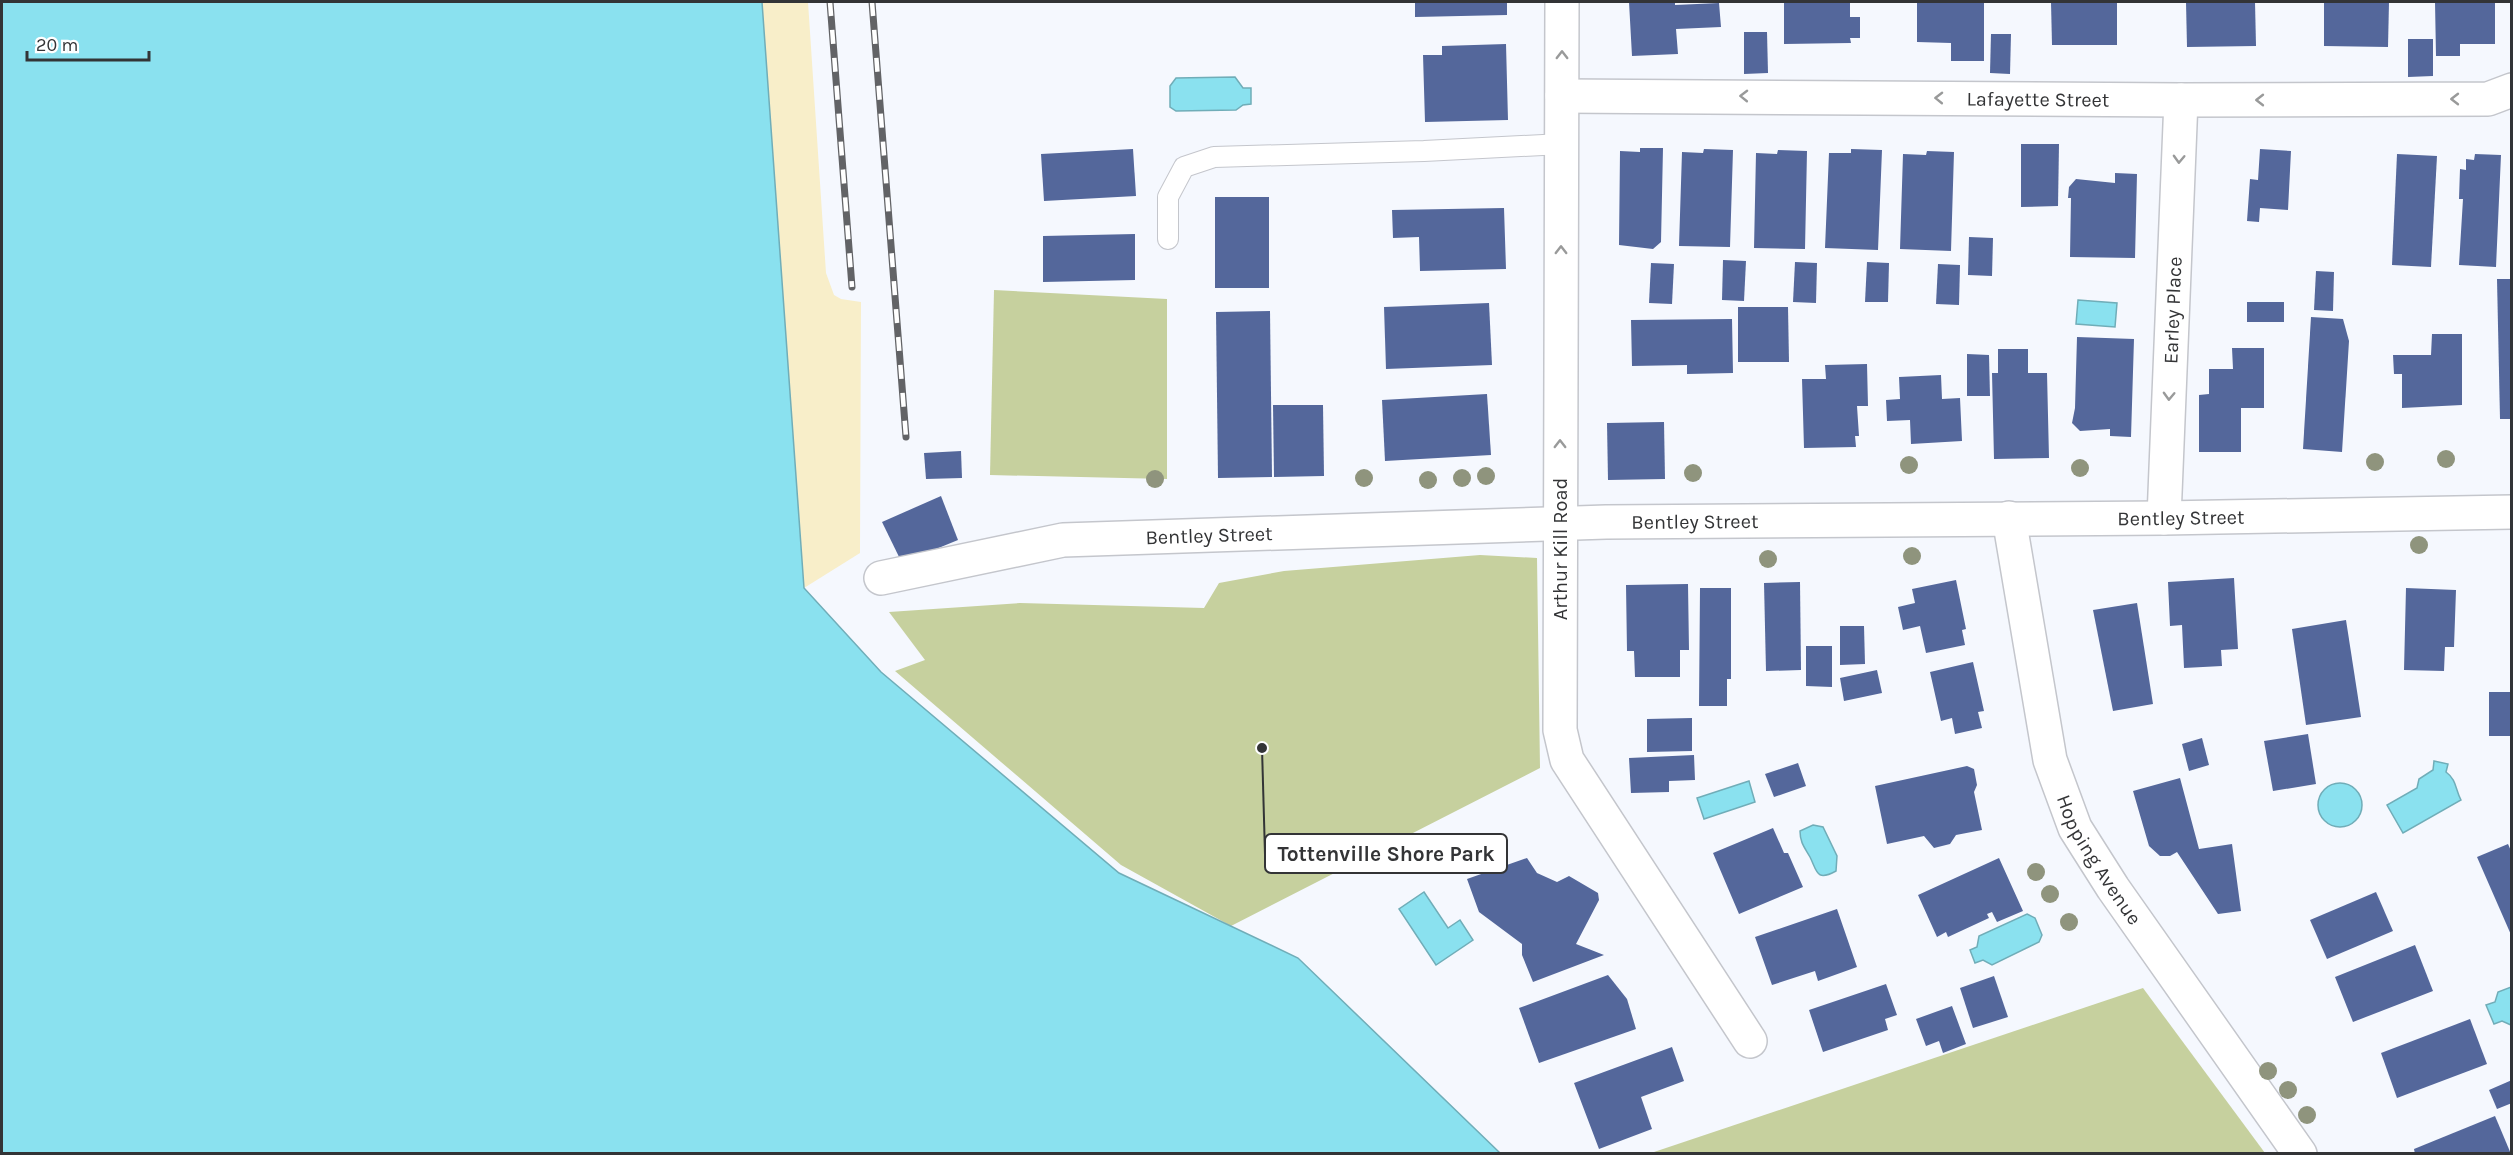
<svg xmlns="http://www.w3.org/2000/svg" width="2513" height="1155" viewBox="0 0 2513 1155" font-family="Karla,sans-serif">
<rect width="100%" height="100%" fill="#f5f8fe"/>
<g fill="#c6d09e">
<polygon points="994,290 1167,299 1167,479 990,475"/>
<polygon points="1480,555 1537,558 1540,768 1231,926 1121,865 895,671 925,660 889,612 1020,603 1204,608 1219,583 1284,571"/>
<polygon points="2143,988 2265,1153 1651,1153"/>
</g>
<polygon fill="#f8eec9" points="762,2 808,2 826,273 834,295 841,299 861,302 860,553 804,588"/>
<g fill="#8ae1ef" stroke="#70adb8" stroke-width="1.5">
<polygon points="2,2 762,2 804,588 881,672 1119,873 1298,958 1500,1153 2,1153"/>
<polygon points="1235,77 1243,88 1251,88 1251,104 1243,105 1236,110 1176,111 1170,107 1170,86 1176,78"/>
<polygon points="2078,300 2117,303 2115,327 2076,324"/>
<path d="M2434,761L2448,764L2446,772C2457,780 2455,789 2461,800L2403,833L2387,805L2417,788L2419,779L2433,770Z"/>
<polygon points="1749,781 1755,802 1704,819 1697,798"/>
<circle cx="2340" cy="805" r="22"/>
<path d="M1813,825L1823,827L1837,856L1836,871C1816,882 1817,871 1810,857C1805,848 1800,843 1800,831Z"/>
<polygon points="1424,892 1448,928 1460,920 1473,940 1436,965 1399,909"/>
<polygon points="2027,914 2035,918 2042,935 2039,942 1992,965 1983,960 1975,963 1970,950 1977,947 1979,936"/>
<polygon points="2511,987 2511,1025 2502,1021 2494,1024 2486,1005 2495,1002 2498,992"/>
</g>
<g fill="#54679b">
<polygon points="1415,2 1507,2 1507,15 1415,17"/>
<polygon points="1629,2 1675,2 1675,5 1719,3 1721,27 1676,29 1678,54 1632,56"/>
<polygon points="1784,2 1850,2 1850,17 1860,17 1860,38 1850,38 1851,43 1784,44"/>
<polygon points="1917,2 1984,2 1984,61 1951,61 1951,43 1917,42"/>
<polygon points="2051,2 2117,2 2117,45 2052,45"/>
<polygon points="2186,2 2255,2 2256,46 2187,47"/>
<polygon points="2324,2 2389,2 2388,47 2324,46"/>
<polygon points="2435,2 2495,2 2495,44 2460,44 2460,56 2436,56"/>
<polygon points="1744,32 1767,32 1768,73 1744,74"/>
<polygon points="1991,34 2011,34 2010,74 1990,73"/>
<polygon points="2408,39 2433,39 2433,76 2408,77"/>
<polygon points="1506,44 1508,120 1425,122 1423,55 1442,55 1442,46"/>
<polygon points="2021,144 2059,144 2058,206 2021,207"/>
<polygon points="1640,148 1663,148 1661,242 1653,249 1619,245 1620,151 1640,152"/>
<polygon points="1133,149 1136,196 1044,201 1041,154"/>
<polygon points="1704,149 1733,150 1730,247 1679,246 1682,152 1703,153"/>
<polygon points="1851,149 1882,150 1878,250 1825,248 1829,153 1851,153"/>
<polygon points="2260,149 2291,151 2288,210 2260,208 2259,222 2247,221 2250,179 2258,180"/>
<polygon points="1778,150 1807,151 1805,249 1754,248 1756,153 1777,154"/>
<polygon points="1927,151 1954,152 1951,251 1900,249 1903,154 1926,155"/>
<polygon points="2397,154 2437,156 2431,267 2392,265"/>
<polygon points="2475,154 2501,155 2496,267 2459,265 2463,199 2459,199 2460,169 2466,170 2466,159 2474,160"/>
<polygon points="2115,173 2137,174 2135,258 2070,257 2071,198 2068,198 2069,187 2076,179 2115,183"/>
<rect x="1215" y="197" width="54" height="91"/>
<polygon points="1504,208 1506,269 1420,271 1419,237 1393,238 1392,210"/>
<polygon points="1135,234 1135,280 1043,282 1043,236"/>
<polygon points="1969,237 1993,238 1992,276 1968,275"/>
<polygon points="1723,260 1746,261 1744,301 1722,300"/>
<polygon points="1795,262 1817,263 1816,303 1793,302"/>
<polygon points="1867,262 1889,263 1888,302 1865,302"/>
<polygon points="1651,263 1674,264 1672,304 1649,303"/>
<polygon points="1938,264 1960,265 1959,305 1936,304"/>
<polygon points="2316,271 2334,272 2333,311 2314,310"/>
<polygon points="2497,279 2512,279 2512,419 2500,419"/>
<rect x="2247" y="302" width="37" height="20"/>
<polygon points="1489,303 1492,365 1386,369 1384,307"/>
<polygon points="1738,307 1788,307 1789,362 1738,362"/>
<polygon points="1270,311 1272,477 1218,478 1216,312"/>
<polygon points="2311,317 2343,319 2349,341 2342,452 2303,449"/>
<polygon points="1732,319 1733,373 1687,374 1687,365 1632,366 1631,320"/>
<polygon points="2432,334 2462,334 2462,405 2402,408 2402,374 2394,374 2393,355 2431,355"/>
<polygon points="2077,337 2134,339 2131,437 2110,436 2110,429 2080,431 2072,423 2075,408"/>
<polygon points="2232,348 2264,348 2264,408 2241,408 2241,452 2199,452 2199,395 2209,394 2209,369 2233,369"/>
<polygon points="1998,349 2028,349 2028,373 2047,373 2049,458 1994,459 1992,373 1998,373"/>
<polygon points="1967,354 1989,355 1990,396 1967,396"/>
<polygon points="1867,364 1868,406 1857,406 1859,436 1855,436 1856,447 1804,448 1802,379 1826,379 1825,365"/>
<polygon points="1941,375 1942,399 1960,398 1962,441 1911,444 1910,420 1887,421 1886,400 1900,399 1899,377"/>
<polygon points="1487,394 1491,455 1385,461 1382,400"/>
<polygon points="1273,405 1323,405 1324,476 1274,477"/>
<polygon points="1664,422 1665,479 1608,480 1607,423"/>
<polygon points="961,451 962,478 926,479 924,453"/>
<polygon points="941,496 958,540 902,563 882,522"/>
<polygon points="2234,578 2238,649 2221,650 2222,666 2184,668 2182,625 2170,626 2168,582"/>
<polygon points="1956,580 1966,629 1962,630 1965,645 1926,653 1920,626 1903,630 1898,607 1915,603 1912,589"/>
<polygon points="1800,582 1801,670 1766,671 1764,583"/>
<polygon points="1688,584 1689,650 1680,650 1680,677 1635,677 1634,651 1627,651 1626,585"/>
<polygon points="1700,588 1731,588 1731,679 1727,679 1727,706 1699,706"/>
<polygon points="2406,588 2456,590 2454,647 2445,647 2444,671 2404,670"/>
<polygon points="2137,603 2153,704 2113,711 2093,610"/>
<polygon points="2346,620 2361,717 2306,725 2292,629"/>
<polygon points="1840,626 1864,626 1865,664 1840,665"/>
<polygon points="1806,646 1832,646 1832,687 1806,686"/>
<polygon points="1973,662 1984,711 1978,712 1982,728 1955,734 1952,718 1941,721 1930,672"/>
<polygon points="1877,670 1882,693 1844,701 1840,678"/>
<rect x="2489" y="692" width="23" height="44"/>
<polygon points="1692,718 1692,751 1647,752 1647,719"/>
<polygon points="2308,734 2316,784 2273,791 2264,741"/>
<polygon points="2202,738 2209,765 2189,771 2182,744"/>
<polygon points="1694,755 1695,780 1669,781 1669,792 1631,793 1629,758"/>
<polygon points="1798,763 1806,786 1774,797 1765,774"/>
<polygon points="1967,766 1974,769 1977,785 1974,792 1982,830 1956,835 1950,844 1934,848 1924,836 1887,844 1875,786"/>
<polygon points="2180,778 2199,849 2232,844 2241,911 2218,914 2177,852 2170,856 2160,856 2149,846 2133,791"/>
<polygon points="1773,828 1784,853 1788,853 1803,887 1739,914 1713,853"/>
<polygon points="2508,844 2512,853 2512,937 2477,857"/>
<polygon points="1527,858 1537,873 1557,882 1569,876 1598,893 1599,900 1576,944 1604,955 1533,982 1522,955 1522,944 1479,912 1467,879"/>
<polygon points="1999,858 2023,911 1997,922 1992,912 1987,914 1989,918 1948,937 1946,932 1937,937 1918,895"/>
<polygon points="2376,892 2393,931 2327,959 2310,920"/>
<polygon points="1837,909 1857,967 1818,981 1815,971 1772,985 1755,937"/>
<polygon points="2415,945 2433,991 2353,1022 2335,977"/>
<polygon points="1608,975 1627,999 1636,1029 1539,1063 1519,1008"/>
<polygon points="1994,976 2008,1017 1973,1028 1960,988"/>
<polygon points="1886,984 1897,1015 1885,1019 1888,1030 1823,1052 1809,1010"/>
<polygon points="1952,1006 1966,1044 1943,1053 1939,1041 1926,1046 1916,1019"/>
<polygon points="2470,1019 2487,1064 2397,1098 2381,1053"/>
<polygon points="1672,1047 1684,1081 1641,1097 1652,1129 1599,1149 1574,1083"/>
<polygon points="2512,1080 2512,1103 2497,1109 2489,1090"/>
<polygon points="2495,1116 2511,1154 2415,1154 2414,1149"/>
</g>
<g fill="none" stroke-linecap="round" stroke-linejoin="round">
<g stroke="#c4c6cc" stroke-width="22">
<polyline id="lane" points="1168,239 1168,197 1184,167 1214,157 1424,151 1562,144"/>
</g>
<g stroke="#c4c6cc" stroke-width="36">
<g id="street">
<polyline points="1562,2 1560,730 1567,760 1750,1041"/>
<path id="s1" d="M1562,96L2181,100L2488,99L2512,90"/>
<path id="s2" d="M2009,518L2050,760L2075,828L2113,888L2300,1154"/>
<path id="s3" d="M2164,518L2181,100"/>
<path id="s4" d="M881,578L1063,540L1606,522L2164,518L2512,512"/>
</g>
</g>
<use href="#lane" stroke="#fff" stroke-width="20"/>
<use href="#street" stroke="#fff" stroke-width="33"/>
<g stroke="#626366" stroke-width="7">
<g id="rail">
<polyline points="830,2 852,287"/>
<polyline points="872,2 906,437"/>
</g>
</g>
<use href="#rail" stroke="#fff" stroke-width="4.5" stroke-dasharray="14" stroke-linecap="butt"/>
</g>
<g fill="#8f947d">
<circle cx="2446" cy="459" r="9"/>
<circle cx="2375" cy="462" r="9"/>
<circle cx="1909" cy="465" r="9"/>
<circle cx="2080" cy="468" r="9"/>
<circle cx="1693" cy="473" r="9"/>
<circle cx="1486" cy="476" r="9"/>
<circle cx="1364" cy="478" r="9"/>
<circle cx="1462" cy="478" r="9"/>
<circle cx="1155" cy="479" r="9"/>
<circle cx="1428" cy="480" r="9"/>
<circle cx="2419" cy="545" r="9"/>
<circle cx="1912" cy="556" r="9"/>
<circle cx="1768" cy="559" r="9"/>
<circle cx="2036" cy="872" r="9"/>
<circle cx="2050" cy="894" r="9"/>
<circle cx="2069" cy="922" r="9"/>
<circle cx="2268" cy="1071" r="9"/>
<circle cx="2288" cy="1090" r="9"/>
<circle cx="2307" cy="1115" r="9"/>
</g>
<defs><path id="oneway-chevron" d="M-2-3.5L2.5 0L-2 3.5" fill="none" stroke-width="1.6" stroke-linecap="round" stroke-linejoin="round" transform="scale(1.5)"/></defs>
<g stroke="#999a9a">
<use href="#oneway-chevron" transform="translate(1562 55) rotate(-90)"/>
<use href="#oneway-chevron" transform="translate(1744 96) rotate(-179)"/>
<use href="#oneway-chevron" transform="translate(1939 98) rotate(-179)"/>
<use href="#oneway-chevron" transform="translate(2455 99) rotate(180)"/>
<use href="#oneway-chevron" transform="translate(2260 100) rotate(180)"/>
<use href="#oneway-chevron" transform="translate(2179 159) rotate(92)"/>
<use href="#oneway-chevron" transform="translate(1561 250) rotate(-90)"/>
<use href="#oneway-chevron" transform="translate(2169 396) rotate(92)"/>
<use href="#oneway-chevron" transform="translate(1560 444) rotate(-90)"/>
</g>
<g text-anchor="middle" stroke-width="6" stroke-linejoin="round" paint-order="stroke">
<g font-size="20" fill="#333436" stroke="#fff">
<text dy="7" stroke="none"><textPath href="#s1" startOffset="476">Lafayette Street</textPath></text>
<text dy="7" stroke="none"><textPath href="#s3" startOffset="208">Earley Place</textPath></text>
<text dy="7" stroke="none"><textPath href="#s4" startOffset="1304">Bentley Street</textPath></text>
<text dy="7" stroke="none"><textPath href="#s4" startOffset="818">Bentley Street</textPath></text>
<text dy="7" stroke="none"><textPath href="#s4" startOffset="332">Bentley Street</textPath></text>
<text transform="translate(1560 549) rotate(-90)" y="7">Arthur Kill Road</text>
<text dy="7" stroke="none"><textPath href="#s2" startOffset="357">Hopping Avenue</textPath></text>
</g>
</g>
<path fill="none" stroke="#333436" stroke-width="2" d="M1262 748L1265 854"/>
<circle fill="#333436" stroke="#fff" stroke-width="2" cx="1262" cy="748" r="6"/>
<rect fill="#fff" stroke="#333436" stroke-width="2" x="1265" y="834" width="242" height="39" rx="6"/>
<g font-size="21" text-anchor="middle" font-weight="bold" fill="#333436">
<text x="1386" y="861">Tottenville Shore Park</text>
</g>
<rect width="2513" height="1155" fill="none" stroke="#333436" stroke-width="6"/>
<path d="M27 51v9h122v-9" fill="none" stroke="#333436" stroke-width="3"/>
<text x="36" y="51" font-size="18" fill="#333436" stroke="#ffffff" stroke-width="4.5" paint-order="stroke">20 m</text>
</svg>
